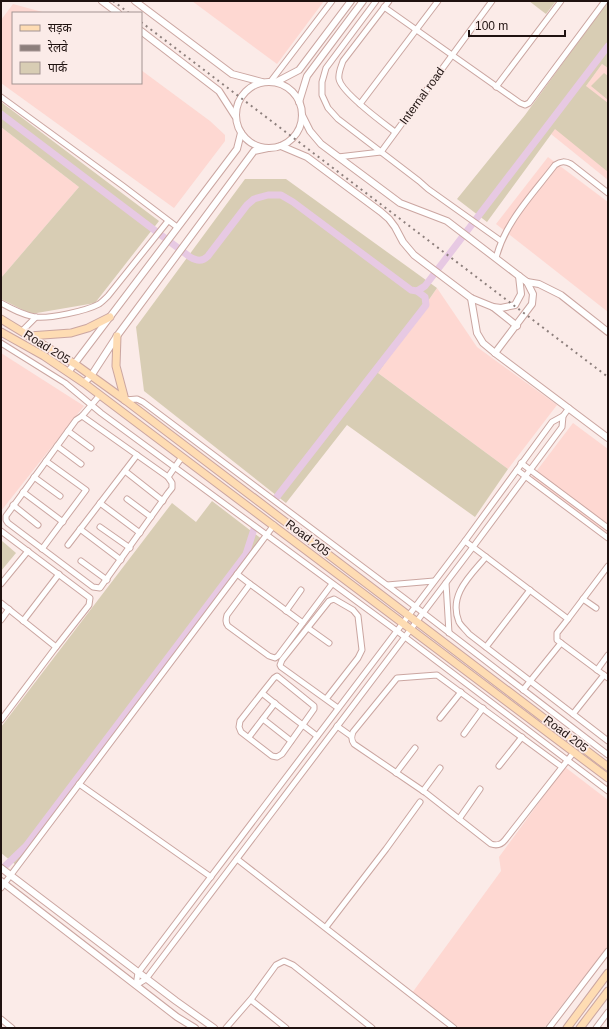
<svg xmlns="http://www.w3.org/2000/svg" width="609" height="1029" viewBox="0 0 609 1029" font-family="Arial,'Noto Sans Devanagari',sans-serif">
<rect width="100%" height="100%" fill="#fbebe8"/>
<g fill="#fed8d2">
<polygon points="192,1 324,1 277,64"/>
<polygon points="13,4 46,13 13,13 13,83 141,83 141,70 210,121 225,135 225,141 174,208 1,83 1,20"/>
<polygon points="602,64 608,68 608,180 551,134"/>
<polygon points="1,127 79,187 1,278"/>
<polygon points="548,157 608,202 608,312 496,224"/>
<polygon points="437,288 477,347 557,405 508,469 378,373"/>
<polygon points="1,353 84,406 1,511"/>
<polygon points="573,423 608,449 608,534 532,477"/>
<polygon points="565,767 608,800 608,946 544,1028 460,1028 412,993 501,871 499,857"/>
</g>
<g fill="#d8cdb4">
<polygon points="529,1 556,1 546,14"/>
<polygon points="608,1 608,68 602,64 586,86 608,103 608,172 555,129 487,222 457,199 525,115"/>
<polygon points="604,73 608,76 608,100 591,86"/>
<polygon points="1,102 159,221 95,303 31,314 1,299 1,278 79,187 1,127"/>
<polygon points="245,179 286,179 437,288 378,373 508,469 475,517 347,425 286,503 144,391 136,327"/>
<polygon points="212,501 263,540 16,865 1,853 1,727 172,503 196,522"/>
<polygon points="1,540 16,553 1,571"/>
</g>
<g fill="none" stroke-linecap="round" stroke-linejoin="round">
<g stroke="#e7c9e3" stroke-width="7">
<path d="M1,114L190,257C197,261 202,262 208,256L247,205L254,199L268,195H281L293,202L411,290L417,291L425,286L608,46"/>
<polyline points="276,498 426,305 425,297 417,291"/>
<polyline points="1,870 26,846 246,554 254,529"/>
</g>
<g stroke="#cba6a1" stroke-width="7">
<g id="minor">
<polyline points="376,1 326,68 322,82 322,95 328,108 338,119 419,181 428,189 501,241"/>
<path d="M389,1L343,61C341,67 338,73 339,79C341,92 383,123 395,132"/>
<polyline points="384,7 520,103 525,105 529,103 605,1"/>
<polyline points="271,81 332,1"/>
<polyline points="496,87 561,1"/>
<polyline points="1,97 123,186 177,227"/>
<polyline points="360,104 438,1"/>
<polyline points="338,157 381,152 492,1"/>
<path d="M496,258C505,222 533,194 555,165C561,161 565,161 571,164L608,193"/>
<path d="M1,303C12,309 23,315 35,317C49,319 86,311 99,304C102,302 105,299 108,296L168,221"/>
<polyline points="22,331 36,317"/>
<polyline points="1,343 65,383 101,413 397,631 608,791"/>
<polyline points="100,395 82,416 76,420 6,516 6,520 8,523 93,587 100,588 168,493 172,488 172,483 168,477 182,457"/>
<polyline points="125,400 137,399 143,402 404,598 608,755"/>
<polyline points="82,416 168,477"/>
<polyline points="68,431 91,448"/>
<polyline points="57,446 81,464"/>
<polyline points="521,463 608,528"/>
<polyline points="517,470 608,538"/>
<polyline points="125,471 163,501"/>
<polyline points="34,477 60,496"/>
<polyline points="23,492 63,522"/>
<polyline points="127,499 151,517"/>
<polyline points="100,503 140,533"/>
<polyline points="13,505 38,525"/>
<polyline points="100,527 130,548"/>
<polyline points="80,529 121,560"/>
<polyline points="1,531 90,598 89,605 56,647"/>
<polyline points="465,541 568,619 608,566"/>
<polyline points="68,545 137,455"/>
<polyline points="42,549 86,490 46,461"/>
<path d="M486,557C470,576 448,595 459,622C461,626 466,630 469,634L608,741"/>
<polyline points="81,561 107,580"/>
<polyline points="237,574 250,584"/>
<polyline points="446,583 449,633"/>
<polyline points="1,584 28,551"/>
<polyline points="387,585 434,581"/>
<polyline points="583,599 596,608"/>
<polyline points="1,603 56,647 1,720"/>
<polyline points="286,611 301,590"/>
<polyline points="1,620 9,609"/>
<polyline points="23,621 59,574"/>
<path d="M303,623L250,584L227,615C226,619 225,622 228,626L269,656L275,658L278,656L332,584"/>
<polyline points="308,628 329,643"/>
<polyline points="561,643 608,678"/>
<polyline points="486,647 530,590"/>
<polyline points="597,670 608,655"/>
<polyline points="523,690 561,643 557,640 557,633 568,619"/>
<path d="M262,693L274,678L277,676L314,706V709L282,754L277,757L272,756L241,732L239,727L240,721L262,693C280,708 299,722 317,736"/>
<polyline points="326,699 358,658 362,650 358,616 353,610 334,599 329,601 282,660 280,665 281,667 338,708"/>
<polyline points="573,714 604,675"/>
<polyline points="440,718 461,692"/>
<polyline points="263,719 291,741"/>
<polyline points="337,726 351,736"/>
<polyline points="464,734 483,708"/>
<polyline points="249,737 275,703"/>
<polyline points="499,766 522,737"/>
<path d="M562,767L437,675L397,678L353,732C351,737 351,740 354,744L426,793L491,844C497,846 501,845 505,840L574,752"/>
<polyline points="396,773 415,748"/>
<polyline points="79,784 211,877"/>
<polyline points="423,791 440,768"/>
<polyline points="459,819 480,789"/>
<polyline points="237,859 454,1028"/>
<polyline points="1,888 274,525"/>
<polyline points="326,927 386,849 420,802"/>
<polyline points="136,985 146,979 473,547 562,427 563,416 569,408"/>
<polyline points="136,985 138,973 465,541 552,422 563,416"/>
<polyline points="251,1000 286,1028"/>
<polyline points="1,1019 12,1028"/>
<polyline points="226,1028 252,998 276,965 284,961 293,965 372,1028"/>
<polyline points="549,1028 608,951"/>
<polyline points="596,1028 608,1012"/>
</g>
</g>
<g stroke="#cba6a1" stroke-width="8">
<g id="tertiary">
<polyline points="102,1 118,13"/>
<polyline points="135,1 232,74 262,82"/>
<polyline points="141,31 219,91 235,116"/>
<circle cx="269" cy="115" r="33"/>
<polyline points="276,82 299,70 351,1"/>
<polyline points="299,102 307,76 363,1"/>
<polyline points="302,115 310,131 321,144 400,203 447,221 519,276 527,282 539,284 561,295 608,332"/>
<polyline points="281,146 307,157 381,212 389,219 395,227 403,242 414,255 471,298 493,307 501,308 515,305 521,294 519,276"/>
<polyline points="471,298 477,333 483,343 495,353 608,438"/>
<polyline points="493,307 517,326"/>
<polyline points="495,353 532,304 533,294 527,282"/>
<polyline points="69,371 237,149 241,133"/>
<polyline points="84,383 91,376 117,336 254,151 268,148"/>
<polyline points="1,868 176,1001 214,1028"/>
<polyline points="1,881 177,1017 195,1028"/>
</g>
</g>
<g stroke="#cba6a1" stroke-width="9">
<g id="secondary">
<polyline points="1,319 75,364 125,400 608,767"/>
<polyline points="1,332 44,356 84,383 608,778"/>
<polyline points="29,336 71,333 88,328 110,317"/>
<polyline points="117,336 116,366 125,400"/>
<polyline points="567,1028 608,973"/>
<polyline points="580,1028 608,991"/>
</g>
</g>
<use href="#minor" stroke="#fff" stroke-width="5"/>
<use href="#tertiary" stroke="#fff" stroke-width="6"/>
<use href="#secondary" stroke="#fedcb3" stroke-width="7"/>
<g stroke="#8d7f7c" stroke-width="2" stroke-dasharray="2 4" stroke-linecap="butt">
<polyline points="113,1 129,13"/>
<polyline points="141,22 608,377"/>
</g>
</g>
<g text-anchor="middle" stroke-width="3.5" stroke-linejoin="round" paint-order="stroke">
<g font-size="12" fill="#1f1210" stroke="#fbebe8">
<text transform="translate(422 96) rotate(-54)" y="4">Internal road</text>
<text transform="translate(47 347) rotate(32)" y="4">Road 205</text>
<text transform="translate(308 538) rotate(37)" y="4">Road 205</text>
<text transform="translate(566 734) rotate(37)" y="4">Road 205</text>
</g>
</g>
<rect width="609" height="1029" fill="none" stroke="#1f1210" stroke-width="4"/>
<rect x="12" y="12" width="130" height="72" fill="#fbebe8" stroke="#a39492"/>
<rect x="20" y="25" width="20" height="6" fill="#fedcb3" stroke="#a39492"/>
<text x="48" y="32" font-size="12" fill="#1f1210">सड़क</text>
<rect x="20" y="45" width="20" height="6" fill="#8d7f7c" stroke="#a39492"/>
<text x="48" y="52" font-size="12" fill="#1f1210">रेलवे</text>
<rect x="20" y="62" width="20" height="12" fill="#d8cdb4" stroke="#a39492"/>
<text x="48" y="72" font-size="12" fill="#1f1210">पार्क</text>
<path d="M469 30v6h96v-6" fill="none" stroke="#1f1210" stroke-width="2"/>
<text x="475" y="30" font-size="12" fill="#1f1210" stroke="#fbebe8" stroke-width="3" paint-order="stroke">100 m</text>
</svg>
